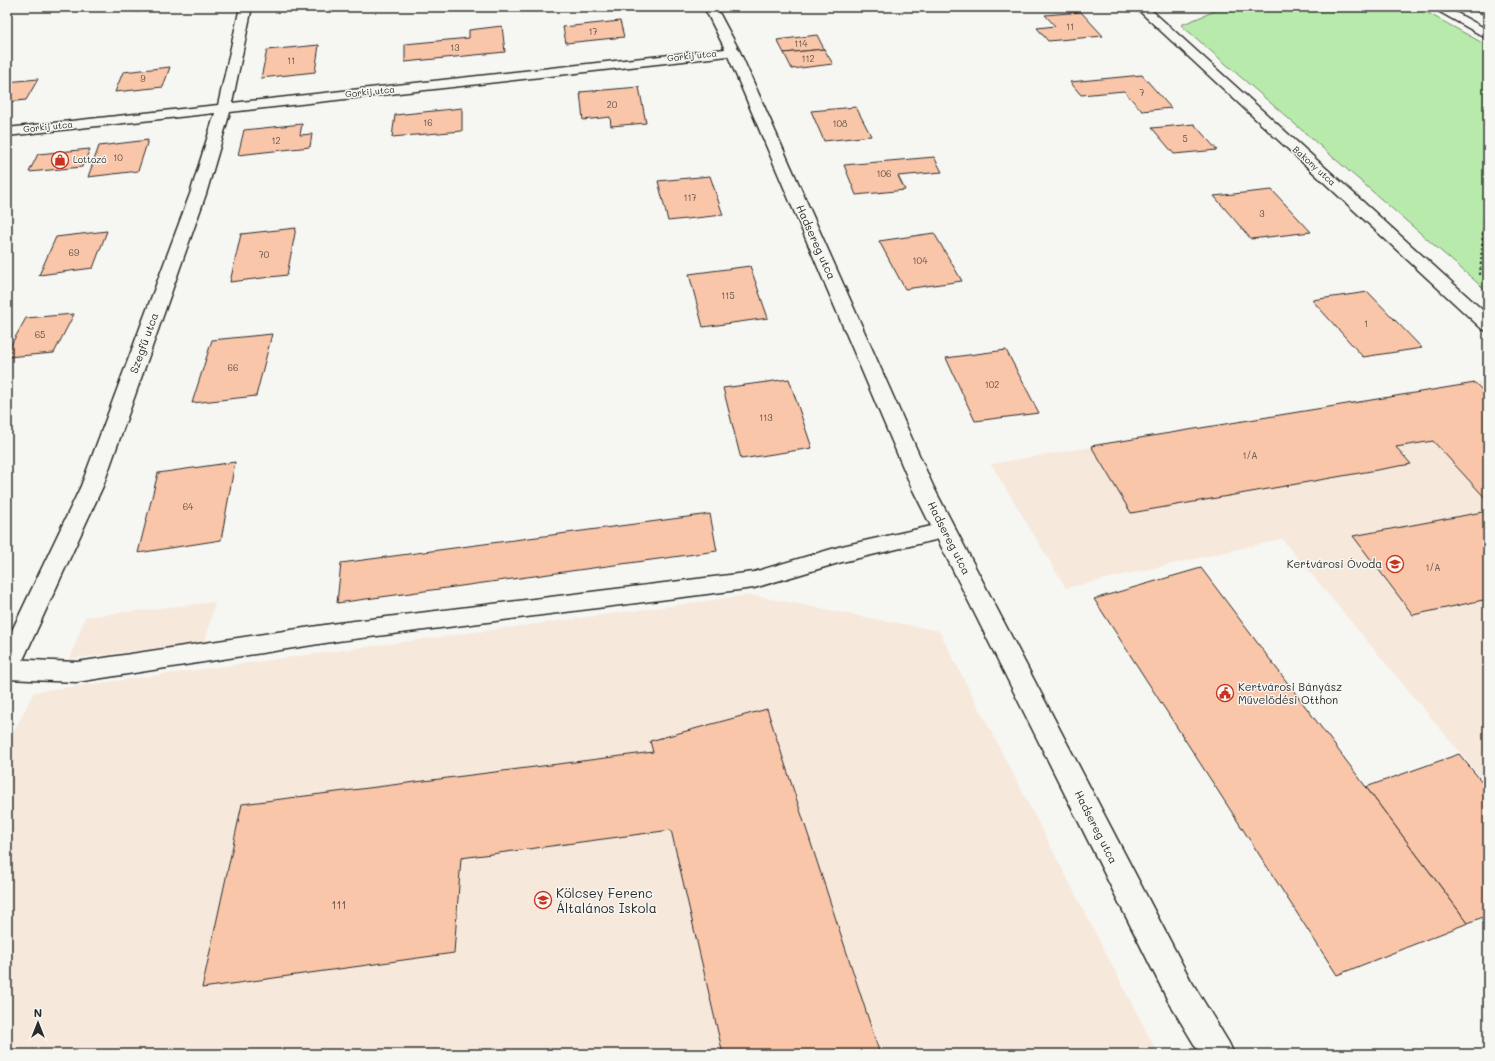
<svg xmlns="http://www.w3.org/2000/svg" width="1495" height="1061" viewBox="0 0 1495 1061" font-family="Mali,sans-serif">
<rect width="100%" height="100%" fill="#f6f6f2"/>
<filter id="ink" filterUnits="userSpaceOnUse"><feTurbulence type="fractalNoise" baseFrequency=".025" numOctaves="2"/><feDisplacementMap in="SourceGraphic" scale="8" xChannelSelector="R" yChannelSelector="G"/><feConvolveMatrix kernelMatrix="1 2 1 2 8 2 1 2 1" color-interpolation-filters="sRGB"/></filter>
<g filter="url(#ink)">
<g fill="#f7e8dc">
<polygon points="1488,380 1488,786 1282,539 1066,588 991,464"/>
<polygon points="750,595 939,631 1158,1054 7,1054 7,745 34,692"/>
<polygon points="215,602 205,642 70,659 85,617"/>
</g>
<polygon fill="#b8ebab" stroke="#728b6b" points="1225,7 1417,7 1488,46 1488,292 1181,25"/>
<g fill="#f9c6a9" stroke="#2b2b2b">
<polygon points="137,7 179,7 136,12"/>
<polygon points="1473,7 1488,7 1488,17 1469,8"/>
<polygon points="1081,12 1103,36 1048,41 1037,28 1055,26 1045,15"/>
<polygon points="620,21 624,37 566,43 563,27"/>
<polygon points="502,26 505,52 405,62 405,44 469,38 469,30"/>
<polygon points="817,35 824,49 784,53 777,40"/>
<polygon points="319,45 315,72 261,78 267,50"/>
<polygon points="824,49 833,64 792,69 784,53"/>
<polygon points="170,67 163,87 115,92 123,72"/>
<polygon points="1142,75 1171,108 1142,111 1124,91 1081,95 1070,82"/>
<polygon points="38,79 26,100 7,102 7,82"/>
<polygon points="639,87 646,123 611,126 610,117 583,120 580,92"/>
<polygon points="856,107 871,136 824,141 811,111"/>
<polygon points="462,108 462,131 392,137 395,115"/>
<polygon points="302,124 300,135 312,134 310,147 238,155 244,130"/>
<polygon points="1194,124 1217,150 1174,154 1152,128"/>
<polygon points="148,140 138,171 88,177 99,146"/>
<polygon points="90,149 82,167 29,172 38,154"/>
<polygon points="934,157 942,172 898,176 905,190 856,195 844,165"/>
<polygon points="710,176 723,215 668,221 658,181"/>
<polygon points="1272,190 1311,232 1251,239 1214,196"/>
<polygon points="296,228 287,275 230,282 241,234"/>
<polygon points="107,231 93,268 39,275 56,237"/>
<polygon points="934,233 962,281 905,289 879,241"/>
<polygon points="750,266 768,318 703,327 689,274"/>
<polygon points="1368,292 1422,348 1363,357 1312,300"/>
<polygon points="74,314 54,353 7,357 7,352 26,318"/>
<polygon points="272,334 256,396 192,403 212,340"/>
<polygon points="1006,350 1039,413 975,421 946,358"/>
<polygon points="789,379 812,448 741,459 723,388"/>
<polygon points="1475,383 1488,396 1488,501 1433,441 1396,447 1411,464 1131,513 1091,446"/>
<polygon points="235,462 221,540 138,553 158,473"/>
<polygon points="1488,511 1488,599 1413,615 1353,536"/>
<polygon points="710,514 717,551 337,603 341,563"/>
<polygon points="1201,568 1366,787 1468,923 1337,975 1094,599"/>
<polygon points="767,709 880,1054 723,1054 671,830 461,858 454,953 202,988 242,804 653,752 650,741"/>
<polygon points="1459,754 1488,789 1488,915 1468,923 1366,787"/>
</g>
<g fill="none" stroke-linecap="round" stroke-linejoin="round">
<g stroke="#2b2b2b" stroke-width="3">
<polygon id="service" points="945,523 952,526 955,531 952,536 842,562 754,588 338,641 77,682 7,679 7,659 77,662 338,623 754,572 842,546"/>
</g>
<g stroke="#2b2b2b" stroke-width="3">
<g id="minor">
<polygon points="240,7 252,7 232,103 725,49 704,7 716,7 740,52 933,486 1190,979 1229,1043 1234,1054 1200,1054 1168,1001 911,486 728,56 230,112 206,194 103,486 16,675 7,678 7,641 81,486 190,194 215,113 7,136 7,128 218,105"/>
<polygon points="1135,7 1148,7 1488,315 1488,331 1482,329"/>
<polygon points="1431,7 1446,7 1488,30 1488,39"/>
</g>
</g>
<polyline stroke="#2b2b2b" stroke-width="2" stroke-dasharray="2.5 2.5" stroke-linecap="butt" points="1480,275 1484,218 1488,209"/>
<use href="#service" fill="#f6f6f2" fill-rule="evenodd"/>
<use href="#minor" fill="#f6f6f2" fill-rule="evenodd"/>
</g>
</g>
<defs>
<g id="shop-ring" transform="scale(0.9)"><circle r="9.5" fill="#f6f6f2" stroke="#c8321e" stroke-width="1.5"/><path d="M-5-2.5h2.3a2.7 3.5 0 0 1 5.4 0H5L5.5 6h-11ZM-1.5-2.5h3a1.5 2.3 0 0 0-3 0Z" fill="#c8321e"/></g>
<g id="school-ring" transform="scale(0.9)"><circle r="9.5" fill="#f6f6f2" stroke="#c8321e" stroke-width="1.5"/><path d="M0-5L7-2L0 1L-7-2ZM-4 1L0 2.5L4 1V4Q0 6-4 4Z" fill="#c8321e"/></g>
<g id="civic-ring" transform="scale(0.9)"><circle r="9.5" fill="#f6f6f2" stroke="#c8321e" stroke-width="1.5"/><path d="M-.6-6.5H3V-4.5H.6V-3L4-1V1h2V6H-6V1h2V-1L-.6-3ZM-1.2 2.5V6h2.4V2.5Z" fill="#c8321e"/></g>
</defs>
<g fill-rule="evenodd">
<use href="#shop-ring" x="60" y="160"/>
<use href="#school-ring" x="1395" y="564"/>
<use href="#civic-ring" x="1225" y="693"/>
<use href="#school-ring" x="543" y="900"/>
</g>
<g text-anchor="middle" stroke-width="3" stroke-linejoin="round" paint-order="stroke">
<g font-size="9" fill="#5e524a">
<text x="1070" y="30">11</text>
<text x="593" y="35">17</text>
<text x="801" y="47">114</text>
<text x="455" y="51">13</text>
<text x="808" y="62">112</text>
<text x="291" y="64">11</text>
<text x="143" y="82">9</text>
<text x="1142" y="96">7</text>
<text x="612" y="108">20</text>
<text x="428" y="126">16</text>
<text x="840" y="127">108</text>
<text x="1185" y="142">5</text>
<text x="276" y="144">12</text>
<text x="118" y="161">10</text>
<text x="884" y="177">106</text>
<text x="690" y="201">117</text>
<text x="1262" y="217">3</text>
<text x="74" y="256">69</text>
<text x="264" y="258">70</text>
<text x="920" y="264">104</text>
<text x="728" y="299">115</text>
<text x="1366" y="327">1</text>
<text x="40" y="338">65</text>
<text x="233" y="371">66</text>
<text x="992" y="388">102</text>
<text x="766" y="421">113</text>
<text x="1250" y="459">1/A</text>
<text x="188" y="510">64</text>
<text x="1433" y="571">1/A</text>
</g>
<g font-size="9" fill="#2b2b2b" stroke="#f6f6f2">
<text transform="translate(692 56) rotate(-6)" y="3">Gorkij utca</text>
<text transform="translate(370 92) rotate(-6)" y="3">Gorkij utca</text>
<text transform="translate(48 127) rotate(-6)" y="3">Gorkij utca</text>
<text transform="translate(1314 166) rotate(42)" y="3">Bakony utca</text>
</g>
<g font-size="9" fill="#2b2b2b" stroke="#f6f6f2" text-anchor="start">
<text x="73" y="163">Lottozó</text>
</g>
<g font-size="11" fill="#2b2b2b" stroke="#f6f6f2">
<text transform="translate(816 242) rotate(66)" y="4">Hadsereg utca</text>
<text transform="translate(144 343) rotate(-70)" y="4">Szegfű utca</text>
<text transform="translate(949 538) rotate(63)" y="4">Hadsereg utca</text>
<text transform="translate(1096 827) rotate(63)" y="4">Hadsereg utca</text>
</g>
<g font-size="11" fill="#2b2b2b" stroke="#f6f6f2" text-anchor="end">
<text x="1382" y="568">Kertvárosi Óvoda</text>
<text x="1238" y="691" text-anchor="start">Kertvárosi Bányász<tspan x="1238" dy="13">Művelődési Otthon</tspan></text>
</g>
<g font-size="11" fill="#5e524a">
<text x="339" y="909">111</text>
</g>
<g font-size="13" fill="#2b2b2b" stroke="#f6f6f2" text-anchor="start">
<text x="556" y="898">Kölcsey Ferenc<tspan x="556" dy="15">Általános Iskola</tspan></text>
</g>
</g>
<rect width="1495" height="1061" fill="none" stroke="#f6f6f2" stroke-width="24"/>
<rect x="12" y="12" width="1471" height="1037" fill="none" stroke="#2b2b2b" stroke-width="1.5" filter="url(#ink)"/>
<g transform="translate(38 1023)" stroke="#f6f6f2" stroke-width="3" paint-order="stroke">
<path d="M0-3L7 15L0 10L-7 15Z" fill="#2b2b2b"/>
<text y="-6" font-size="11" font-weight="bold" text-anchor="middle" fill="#2b2b2b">N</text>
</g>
</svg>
